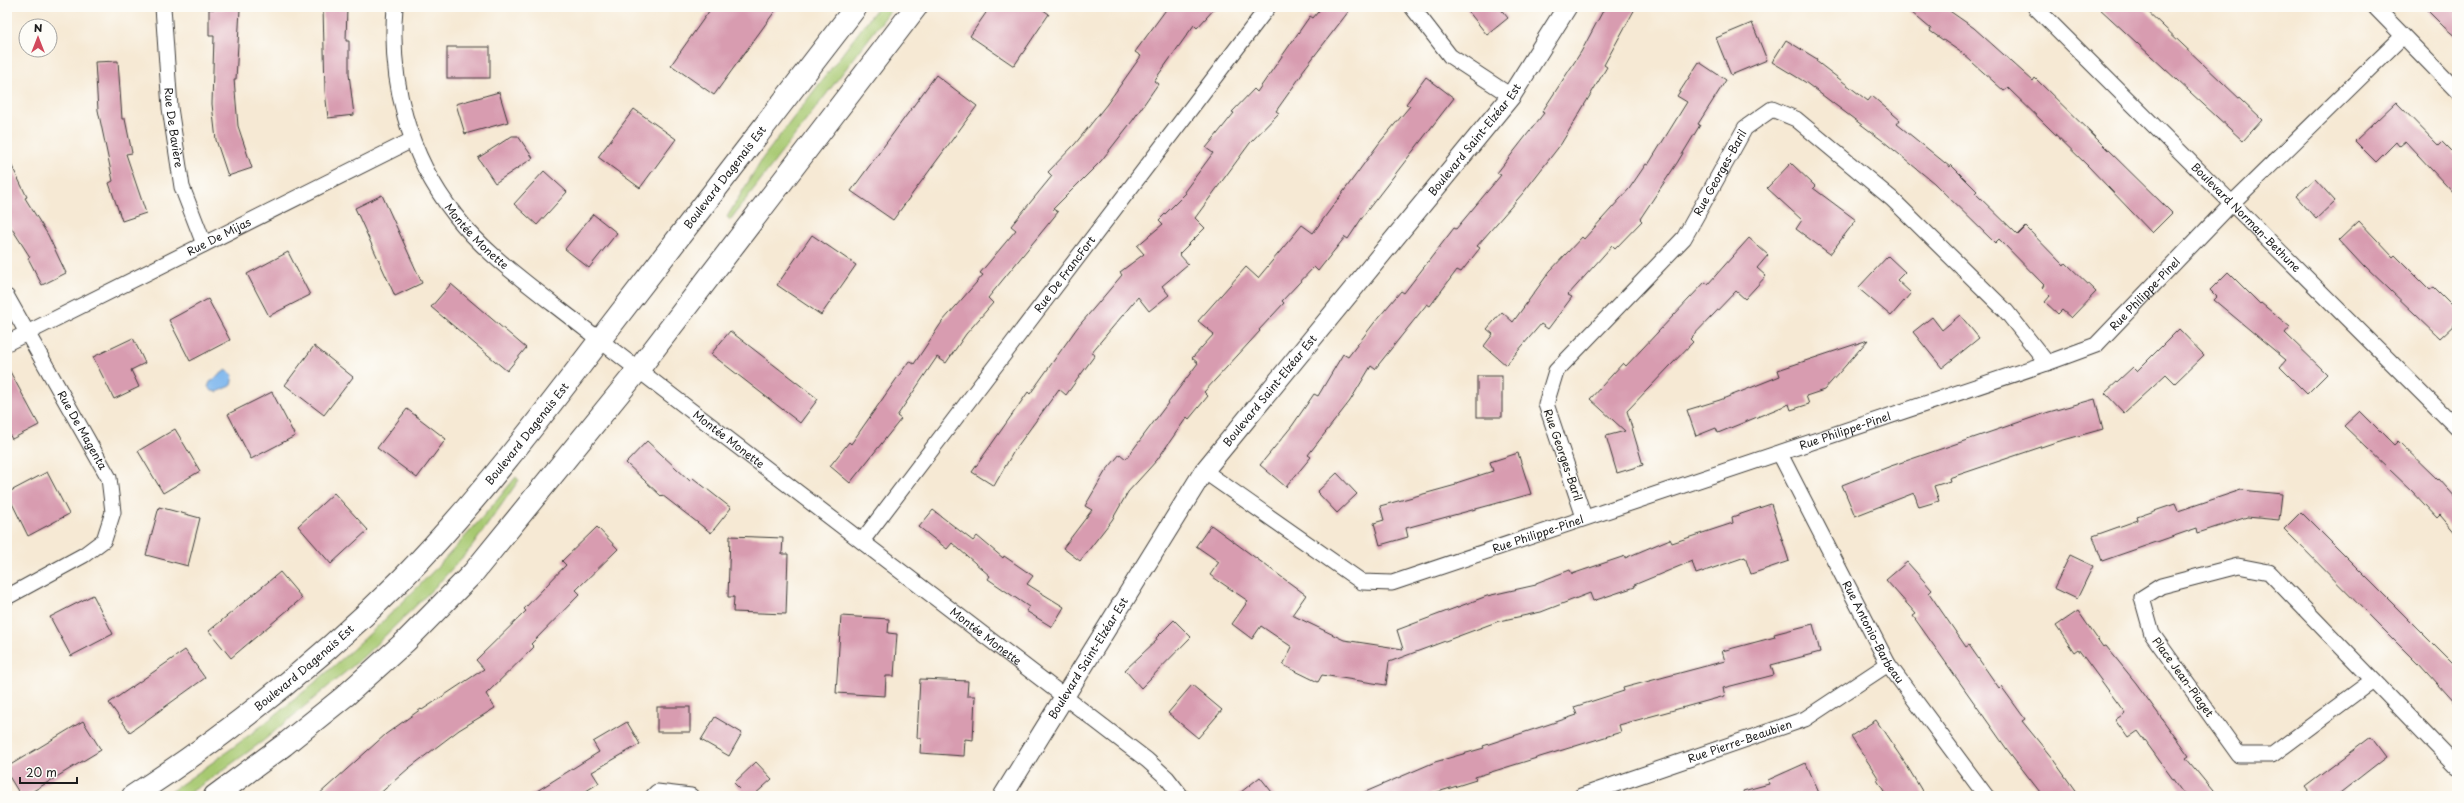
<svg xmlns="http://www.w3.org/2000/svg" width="2464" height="803" viewBox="0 0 2464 803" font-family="'Playpen Sans',sans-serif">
<rect width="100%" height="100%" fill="#fdfcf7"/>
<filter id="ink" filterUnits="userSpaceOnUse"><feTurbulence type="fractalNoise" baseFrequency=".025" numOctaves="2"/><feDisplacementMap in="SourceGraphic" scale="8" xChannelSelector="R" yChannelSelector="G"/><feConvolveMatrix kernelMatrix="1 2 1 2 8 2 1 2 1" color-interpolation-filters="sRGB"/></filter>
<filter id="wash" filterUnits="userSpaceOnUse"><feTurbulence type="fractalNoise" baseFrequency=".012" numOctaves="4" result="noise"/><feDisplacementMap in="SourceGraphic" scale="16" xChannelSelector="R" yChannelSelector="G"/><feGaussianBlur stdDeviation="0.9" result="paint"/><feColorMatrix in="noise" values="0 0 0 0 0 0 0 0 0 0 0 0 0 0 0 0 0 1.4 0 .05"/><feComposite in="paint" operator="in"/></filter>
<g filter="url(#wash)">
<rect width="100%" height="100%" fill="#f6e9d4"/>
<g fill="#a7c971" stroke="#627246">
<polygon points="878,7 893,7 730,220 727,217 762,159"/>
<path d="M516,477L519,480L471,548L435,587L361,659L263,741L219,773L185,796H164C296,708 416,601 516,477Z"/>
</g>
<polygon fill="#7cb5ed" stroke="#4c6884" points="226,370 233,375 231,386 217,392 212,391 208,387 210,382"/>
<g id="blocks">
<g fill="#d89cb0">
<polygon points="323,7 347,7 346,41 349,41 349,74 354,115 328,118 325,91"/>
<polygon points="712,7 778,7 714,95 671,65"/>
<polygon points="990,7 1039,7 1049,14 1014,66 970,36"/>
<polygon points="1168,7 1216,7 1197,28 1194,25 1154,81 1158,84 1133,120 1101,161 1053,209 1058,212 988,298 993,303 966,334 946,363 937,357 897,416 901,419 850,483 830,466 849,442 851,444 909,361 914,364 942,322 983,275 980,273 1016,230 1011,226 1052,176 1048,172 1075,144 1107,104 1141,56 1135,52"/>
<polygon points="1322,7 1352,7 1302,72 1303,73 1276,111 1279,113 1250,143 1195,218 1205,228 1179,254 1188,264 1162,286 1169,295 1149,311 1138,297 1091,353 1095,355 1066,395 1059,389 1014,451 994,486 972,472 1028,392 1030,394 1077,328 1122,275 1120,272 1144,254 1137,246 1163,224 1159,220 1186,193 1184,192 1213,153 1206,148 1234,113 1232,112 1254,89 1257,92 1310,16 1313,18"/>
<polygon points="1465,7 1499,7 1508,18 1487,35"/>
<polygon points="1605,7 1636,7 1604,65 1607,67 1561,144 1523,193 1477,246 1480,248 1461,272 1457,270 1430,306 1427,304 1375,369 1371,366 1350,401 1308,455 1311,457 1286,487 1260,465 1292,426 1314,394 1318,396 1343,354 1348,357 1374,323 1401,291 1404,293 1454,228 1456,229 1501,175 1497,173 1544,113 1542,112 1581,52"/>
<polygon points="1905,7 1944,7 1974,28 2033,81 2035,78 2172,213 2152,233 2088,166 2008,88 2004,91 1962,53 1930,31 1931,29"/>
<polygon points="2098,7 2143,7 2262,120 2243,141"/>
<polygon points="2424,7 2457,7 2457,38 2444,27"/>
<polygon points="209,9 240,9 236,79 234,79 238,126 252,168 228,176 216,140 212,104 214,36 209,36"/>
<polygon points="1752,23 1767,60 1731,75 1716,38"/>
<polygon points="1786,40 1817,59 1816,61 1868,101 1872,96 1900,120 1897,124 1950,167 1951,165 1977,191 1975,193 2018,235 2026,227 2064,266 2066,263 2096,292 2071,318 2062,310 2058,314 2045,302 2050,296 2042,288 2044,285 1999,239 1995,243 1934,183 1883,141 1805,82 1772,62"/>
<rect x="447" y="47" width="43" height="31"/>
<polygon points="118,61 122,119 125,119 132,153 126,154 146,213 122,221 109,183 113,181 98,110 95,62"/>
<polygon points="1699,62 1726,80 1698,124 1700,125 1677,163 1640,219 1642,221 1615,249 1612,246 1568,295 1572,297 1548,329 1541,324 1506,365 1484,346 1493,334 1487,329 1502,312 1513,322 1550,271 1582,237 1584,239 1629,189 1646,164 1648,165 1687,102 1677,96"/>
<polygon points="936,75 977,106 893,220 851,191"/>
<polygon points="1426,77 1454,98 1366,212 1348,239 1345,237 1318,271 1314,267 1282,301 1284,303 1259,330 1260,331 1204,392 1208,396 1189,419 1187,417 1157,460 1128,492 1112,520 1080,561 1063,548 1092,510 1085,506 1105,472 1120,454 1126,459 1198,363 1192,358 1214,334 1198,321 1246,267 1258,278 1302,225 1313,233 1380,142 1410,106 1406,104"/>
<polygon points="499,92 508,122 465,134 456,104"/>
<polygon points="2396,102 2439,146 2443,142 2457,156 2457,197 2405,141 2399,146 2396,142 2376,162 2355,141"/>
<polygon points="634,109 676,139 640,188 598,157"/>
<polygon points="512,136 518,136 533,158 495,183 478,158"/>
<polygon points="7,156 27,197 25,198 48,235 66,273 42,285 28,258 30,257 7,221"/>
<polygon points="1791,163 1815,186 1813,188 1856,220 1830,254 1796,229 1802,220 1767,188"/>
<polygon points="544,171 567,192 537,225 514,204"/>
<polygon points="2315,179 2335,201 2316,219 2296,196"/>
<polygon points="382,195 422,283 395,296 355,208"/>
<polygon points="593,214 617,233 589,268 565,249"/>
<polygon points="2359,221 2393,257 2395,255 2430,290 2434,287 2457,310 2457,322 2440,338 2365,266 2364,267 2339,240"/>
<polygon points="812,235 856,265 821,315 777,285"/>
<polygon points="1749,238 1768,255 1757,268 1766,276 1745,299 1736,291 1690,339 1693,342 1627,411 1643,465 1617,473 1606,436 1625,431 1590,399 1623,363 1626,366 1705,282 1708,284"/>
<polygon points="288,252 310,295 269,316 247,274"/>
<polygon points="1888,256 1905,272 1897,280 1911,293 1891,316 1858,288"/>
<polygon points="2228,272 2260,304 2261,303 2290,327 2285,333 2327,374 2307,394 2280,367 2286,360 2214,300 2217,297 2210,290"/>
<polygon points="451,284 526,348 507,371 431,307"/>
<polygon points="208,299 230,340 190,361 169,320"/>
<polygon points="1960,315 1979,338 1942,368 1913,332 1932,317 1942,330"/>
<polygon points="2179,329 2204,355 2175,383 2166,374 2124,413 2105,393 2133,367 2137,371"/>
<polygon points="730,331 818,399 800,423 711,354"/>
<polygon points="133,338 145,363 131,370 139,387 114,399 93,357"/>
<polygon points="1868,340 1824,390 1806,396 1809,404 1791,410 1789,404 1718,433 1716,428 1696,436 1687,410 1720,400 1780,376 1778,370"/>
<polygon points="314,346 353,377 324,415 285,385"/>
<polygon points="7,366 39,425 12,439 7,431"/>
<rect x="1477" y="376" width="25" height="41"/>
<polygon points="272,392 295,436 251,459 228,414"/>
<polygon points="2095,399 2103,429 2053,443 1949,478 1950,481 1934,486 1939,501 1919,507 1914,493 1855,516 1842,485 1891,466 2049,412"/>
<polygon points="407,409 446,439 417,478 377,448"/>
<polygon points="2360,411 2394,445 2398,441 2438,480 2439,479 2457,499 2457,535 2440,515 2437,518 2412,491 2344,426"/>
<polygon points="175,429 200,471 163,493 138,451"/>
<polygon points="647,441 690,481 693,478 731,508 711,533 662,495 661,496 626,463"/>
<polygon points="1518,453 1531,494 1406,528 1408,537 1380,545 1374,523 1384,520 1380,506 1456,485 1456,483 1493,471 1490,462"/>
<polygon points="47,472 69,514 28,536 7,493"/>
<polygon points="1337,473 1357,494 1337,513 1317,492"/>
<polygon points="2241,490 2282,494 2279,520 2247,517 2198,533 2197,528 2102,561 2093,536 2138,520 2137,517 2175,504 2178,511"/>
<polygon points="334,493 368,530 331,564 298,526"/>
<polygon points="1771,504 1789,561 1751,574 1745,557 1696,574 1692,561 1634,585 1635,587 1593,601 1590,593 1541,612 1499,621 1389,662 1386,685 1322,675 1318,682 1283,665 1292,647 1261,626 1252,639 1232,624 1248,601 1210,575 1219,562 1196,546 1211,525 1306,595 1292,615 1344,640 1403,649 1397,630 1487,596 1536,585 1536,583 1570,570 1572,574 1625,556 1625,558 1670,539 1672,543 1733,523 1732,517"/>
<polygon points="159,507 200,518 188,566 146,555"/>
<polygon points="933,510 973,541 977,536 1003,558 1004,556 1033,576 1027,584 1064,607 1052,627 1026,611 1029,607 988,579 990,576 952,543 947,549 919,527"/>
<polygon points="2301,512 2457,668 2457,705 2419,663 2418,664 2381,627 2284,529"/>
<polygon points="597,527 618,549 576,590 580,594 531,644 534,647 486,694 495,708 459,730 409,768 377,796 317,796 386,734 421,709 422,710 484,669 476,660 526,611 524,609 566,565 562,561"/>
<polygon points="730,536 783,538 782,554 788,554 786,614 733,612 734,597 728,597"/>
<polygon points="2070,555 2093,566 2077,599 2054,588"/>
<polygon points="1907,562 1932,590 1929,593 1966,647 1969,645 1999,688 2001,686 2025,719 2022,721 2052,758 2079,796 2043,796 2006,748 1913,616 1916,614 1886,580"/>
<polygon points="280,572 302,598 231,658 209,631"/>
<polygon points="93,595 113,634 71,656 50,617"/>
<polygon points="2078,611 2103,647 2106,646 2136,683 2189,756 2186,758 2217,796 2185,796 2138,731 2128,738 2115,720 2125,713 2078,649 2074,652 2056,626"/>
<polygon points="841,616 889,619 888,633 897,634 894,676 886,676 885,696 836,693"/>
<polygon points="1174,620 1191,637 1141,688 1125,670 1157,640 1156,638"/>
<polygon points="1813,624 1820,652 1771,665 1774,675 1723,688 1725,696 1619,725 1621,732 1475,777 1476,780 1425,796 1356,796 1435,762 1484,748 1483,746 1577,715 1574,707 1624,691 1623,688 1725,661 1722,651 1775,637 1774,634"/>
<polygon points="185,650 205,678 130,732 109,703"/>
<polygon points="920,679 968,681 967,696 975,696 973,740 965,739 964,756 920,753 921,738 917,738"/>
<polygon points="1192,685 1222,710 1198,738 1168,713"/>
<rect x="657" y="707" width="33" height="25"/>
<polygon points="715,717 742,733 729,756 701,740"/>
<polygon points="1876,720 1907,766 1925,796 1887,796 1877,780 1879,779 1851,736"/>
<polygon points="83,721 101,750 25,796 21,796 7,773 7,767"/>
<polygon points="627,722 640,744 592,772 599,783 578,796 529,796 599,752 593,742"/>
<polygon points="2371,737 2386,757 2336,796 2312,796 2305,787"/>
<polygon points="756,762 772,779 753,796 747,796 734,783"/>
<polygon points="1806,763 1819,793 1811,796 1744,796 1743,791 1769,784 1768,780"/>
<polygon points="1260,777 1275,796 1236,796"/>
</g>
</g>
</g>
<g filter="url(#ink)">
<use href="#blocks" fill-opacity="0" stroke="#3d3b38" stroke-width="1"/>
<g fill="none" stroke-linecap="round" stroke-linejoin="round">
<g stroke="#3d3b38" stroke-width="17">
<g id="minor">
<path id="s1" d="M163,7L170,108L182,187L204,244"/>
<path id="s2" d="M395,7C389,82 408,155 455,215C482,250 519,277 553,304C598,339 644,374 689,409C842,526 994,643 1147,760L1167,778L1181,796"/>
<polyline points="1412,7 1450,56 1511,96"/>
<path id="s3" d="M2035,7L2457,428"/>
<polyline points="2375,7 2457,91"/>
<path id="s4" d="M7,297L109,478L113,512L104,540L84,555L7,597"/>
<path id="s5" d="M7,343L412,140"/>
<path id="s6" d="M1780,454L1888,664L1986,796"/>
<path id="s7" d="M1204,471L1362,582L1392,583L2047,363L2096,345L2231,204L2403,36"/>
<path id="s8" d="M1584,517L1546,404L1556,371L1684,238L1745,128L1772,109L1796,119L1892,199L2006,311L2047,363"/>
<path id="s9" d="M862,541L1268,7"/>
<polyline points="2373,680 2272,755 2239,755 2152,634 2142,598 2161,586 2238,566 2269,572 2457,767"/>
<polyline points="653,796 657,792 691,796"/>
<path id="s10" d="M1581,796L1805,719L1888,664"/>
</g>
</g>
<g stroke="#3d3b38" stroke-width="21">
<g id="tertiary">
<path id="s11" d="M1003,796L1204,471L1511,96L1567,7"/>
</g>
</g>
<g stroke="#3d3b38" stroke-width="24">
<g id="secondary">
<path id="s12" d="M133,796C230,733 320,661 402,579C479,500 545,412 612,324C693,219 774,113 856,7"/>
<polyline points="215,796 284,745 345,696 406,641 473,573 638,370 916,7"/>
</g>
</g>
<use href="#minor" stroke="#fff" stroke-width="15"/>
<use href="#tertiary" stroke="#fff" stroke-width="19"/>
<use href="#secondary" stroke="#fff" stroke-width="22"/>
</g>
</g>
<g text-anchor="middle" stroke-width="3" stroke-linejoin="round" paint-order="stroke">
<g font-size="11" fill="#1c1c1c" stroke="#fdfcf7">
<text dy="4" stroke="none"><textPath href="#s1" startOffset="121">Rue De Bavière</textPath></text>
<text dy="4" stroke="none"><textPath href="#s11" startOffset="810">Boulevard Saint-Elzéar Est</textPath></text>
<text dy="4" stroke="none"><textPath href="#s8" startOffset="413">Rue Georges-Baril</textPath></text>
<text dy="4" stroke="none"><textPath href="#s12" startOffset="862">Boulevard Dagenais Est</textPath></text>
<text dy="4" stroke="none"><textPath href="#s3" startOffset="298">Boulevard Norman-Bethune</textPath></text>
<text dy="4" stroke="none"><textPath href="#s2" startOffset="252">Montée Monette</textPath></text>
<text dy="4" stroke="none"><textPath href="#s5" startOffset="237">Rue De Mijas</textPath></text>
<text dy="4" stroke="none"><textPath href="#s9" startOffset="335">Rue De FrancFort</textPath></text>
<text dy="4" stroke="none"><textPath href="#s7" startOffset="1037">Rue Philippe-Pinel</textPath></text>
<text dy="4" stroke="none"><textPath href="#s11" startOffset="486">Boulevard Saint-Elzéar Est</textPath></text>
<text dy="4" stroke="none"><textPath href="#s4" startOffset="153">Rue De Magenta</textPath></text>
<text dy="4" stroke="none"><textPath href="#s7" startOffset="701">Rue Philippe-Pinel</textPath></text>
<text dy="4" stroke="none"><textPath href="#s12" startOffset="538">Boulevard Dagenais Est</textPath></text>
<text dy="4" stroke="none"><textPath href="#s2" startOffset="576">Montée Monette</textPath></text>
<text transform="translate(1563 455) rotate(71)" y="4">Rue Georges-Baril</text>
<text dy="4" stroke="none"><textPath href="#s7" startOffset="377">Rue Philippe-Pinel</textPath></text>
<text dy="4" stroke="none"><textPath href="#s6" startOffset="201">Rue Antonio-Barbeau</textPath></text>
<text dy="4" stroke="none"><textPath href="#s2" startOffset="900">Montée Monette</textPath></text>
<text dy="4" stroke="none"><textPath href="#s11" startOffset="162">Boulevard Saint-Elzéar Est</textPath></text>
<text dy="4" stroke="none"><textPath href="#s12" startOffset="214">Boulevard Dagenais Est</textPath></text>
<text transform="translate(2183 677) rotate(54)" y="4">Place Jean-Piaget</text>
<text dy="4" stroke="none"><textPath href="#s10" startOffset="168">Rue Pierre-Beaubien</textPath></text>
</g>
</g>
<rect width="2464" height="803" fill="none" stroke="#fdfcf7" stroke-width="24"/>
<g transform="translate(38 38)"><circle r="19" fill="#fdfcf7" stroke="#a3a29f"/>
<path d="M0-3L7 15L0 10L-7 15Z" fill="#d1495b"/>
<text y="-6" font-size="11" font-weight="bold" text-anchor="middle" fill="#1c1c1c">N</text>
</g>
<path d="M20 777v6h57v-6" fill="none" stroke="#1c1c1c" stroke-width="2"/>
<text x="26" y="777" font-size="12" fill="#1c1c1c" stroke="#fdfcf7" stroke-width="3" paint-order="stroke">20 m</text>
</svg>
